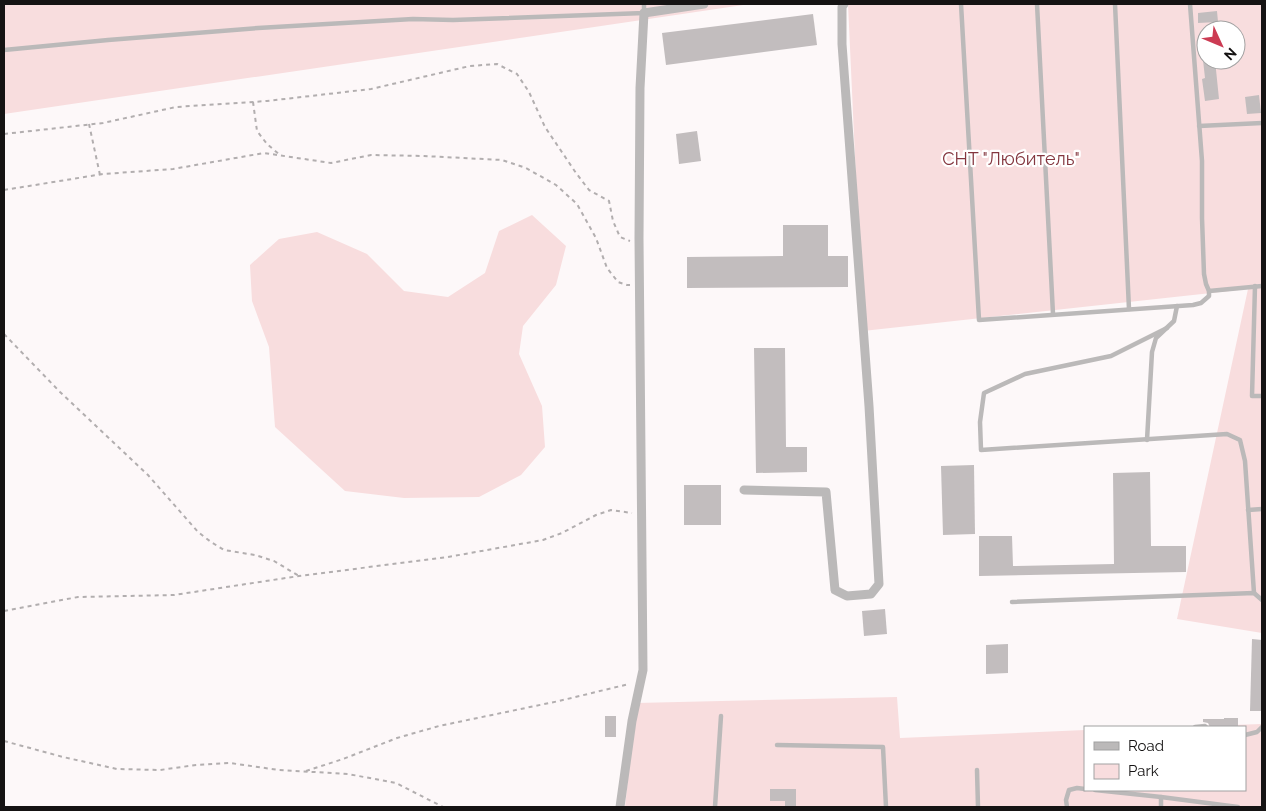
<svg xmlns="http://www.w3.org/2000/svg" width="1266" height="811" viewBox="0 0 1266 811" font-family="Raleway,sans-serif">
<rect width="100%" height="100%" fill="#fdf8f9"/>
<g fill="#f8ddde" fill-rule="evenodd">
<polygon points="4,4 750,4 4,114"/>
<path d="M848,4H1262V633L1177,619L1248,289L863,331ZM1206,30H1236V60H1206Z"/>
<polygon points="532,215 566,246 556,285 523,326 519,354 542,406 545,447 521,475 479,497 404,498 345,491 275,427 269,347 252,301 250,265 279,239 317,232 367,254 404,291 448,297 485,273 499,231"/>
<polygon points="897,697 900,738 1085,730 1085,790 1245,790 1245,727 1168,727 1262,724 1262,807 625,807 636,703"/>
</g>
<g fill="#c2bdbe">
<polygon points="1217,11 1218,22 1198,23 1198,13"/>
<polygon points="813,14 817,45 666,65 662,33"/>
<polygon points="1203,60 1215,60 1219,99 1205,101 1202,79 1205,78"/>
<polygon points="1259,95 1261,113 1247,114 1245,97"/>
<polygon points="697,131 701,161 679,164 676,134"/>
<polygon points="783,225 828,225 828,256 848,256 848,287 687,288 687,257 783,256"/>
<polygon points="754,348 785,348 786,447 807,447 807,472 756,473"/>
<polygon points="974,465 975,534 943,535 941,466"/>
<polygon points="1150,472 1151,546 1186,546 1186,572 979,576 979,536 1012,536 1013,566 1114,564 1113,473"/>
<rect x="684" y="485" width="37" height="40"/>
<polygon points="885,609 887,634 864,636 862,611"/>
<polygon points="1252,639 1262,640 1262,711 1250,711"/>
<polygon points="1008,644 1008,673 986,674 986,645"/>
<rect x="605" y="716" width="11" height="21"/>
<polygon points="1224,718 1238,718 1238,727 1210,727 1208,723 1203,722 1203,719 1224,719"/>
<polygon points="770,789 796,789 796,807 785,807 785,801 770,801"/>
</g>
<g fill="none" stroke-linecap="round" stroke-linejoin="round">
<g stroke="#b2aeaf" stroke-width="2" stroke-dasharray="4 4" stroke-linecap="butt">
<polyline points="253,102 257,131 267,144 280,155"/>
<polyline points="89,124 100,175"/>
<polyline points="4,134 103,123 176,107 267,101 371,89 470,66 497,64 517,74 529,92 545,127 576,173 589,190 609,201 613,221 620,237 630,241"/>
<polyline points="4,190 103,174 173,169 264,153 331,163 371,155 424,156 502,160 526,168 556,185 577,204 596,238 607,268 618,282 627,285 630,285"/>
<polyline points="4,334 60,392 148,475 198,532 211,542 224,550 255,555 274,561 299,576"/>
<polyline points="4,611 78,597 174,595 299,576 448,557 543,540 562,533 596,515 611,510 632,513"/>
<polyline points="4,741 63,757 117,769 160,770 196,765 230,763 279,770 348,774 396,783 443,807"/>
<polyline points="306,771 343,759 397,738 439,726 559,701 629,684"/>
</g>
<g stroke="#bbb9b9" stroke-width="4.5">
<polyline points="961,4 979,320 1193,305 1201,303 1209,296 1209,291 1206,284 1204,274 1202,218 1202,161 1190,4"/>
<polyline points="1037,4 1053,314"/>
<polyline points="1115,4 1129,309"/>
<polyline points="4,50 108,40 258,28 413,19 453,20 644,13 644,4"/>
<polyline points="1199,126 1262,123"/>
<polyline points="1255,286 1252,396 1262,396"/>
<polyline points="1209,291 1262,286"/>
<polyline points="1167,328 1111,356 1025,374 984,393 980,422 981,450 1227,434 1240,440 1245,461 1254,593"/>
<polyline points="1147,440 1152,352 1156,338 1174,321 1177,306"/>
<polyline points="1248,510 1262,509"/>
<polyline points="1012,602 1254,593 1262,600"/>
<polyline points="1195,727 1205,726 1206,727"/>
<polyline points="1245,735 1257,732 1262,727"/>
<polyline points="777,745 883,747 886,807"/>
<polyline points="977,770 978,807"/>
<polyline points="1095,790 1161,797 1238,807"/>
<polyline points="1161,797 1161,807"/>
<polyline points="715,807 721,716"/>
<polyline points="1067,807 1066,800 1069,790 1077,788 1085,789"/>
</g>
<g stroke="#bbb9b9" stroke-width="9">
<polyline points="744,490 826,492 835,590 847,596 871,594 879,584 869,406 842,44 842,7 844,4"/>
<polyline points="620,807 632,721 643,670 639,238 640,88 644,13 704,4"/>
</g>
</g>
<g text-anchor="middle" stroke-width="4.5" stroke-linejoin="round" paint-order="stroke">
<g font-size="18" fill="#84363f" stroke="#fff">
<text x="1011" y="165">СНТ "Любитель"</text>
</g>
</g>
<rect width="1266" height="811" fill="none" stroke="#151313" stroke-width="10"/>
<rect x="1084" y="726" width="162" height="65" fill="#ffffff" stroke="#a1a1a1"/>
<rect x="1094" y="742" width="25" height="8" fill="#bbb9b9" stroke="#a1a1a1"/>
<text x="1128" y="751" font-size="15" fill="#151313">Road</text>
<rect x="1094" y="764" width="25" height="15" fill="#f8ddde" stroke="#a1a1a1"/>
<text x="1128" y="776" font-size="15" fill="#151313">Park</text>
<g transform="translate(1221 45) rotate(134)"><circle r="24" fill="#ffffff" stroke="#a1a1a1"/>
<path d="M0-4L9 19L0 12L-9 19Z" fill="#cc3b53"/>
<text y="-8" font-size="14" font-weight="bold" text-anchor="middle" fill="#151313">N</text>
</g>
</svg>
